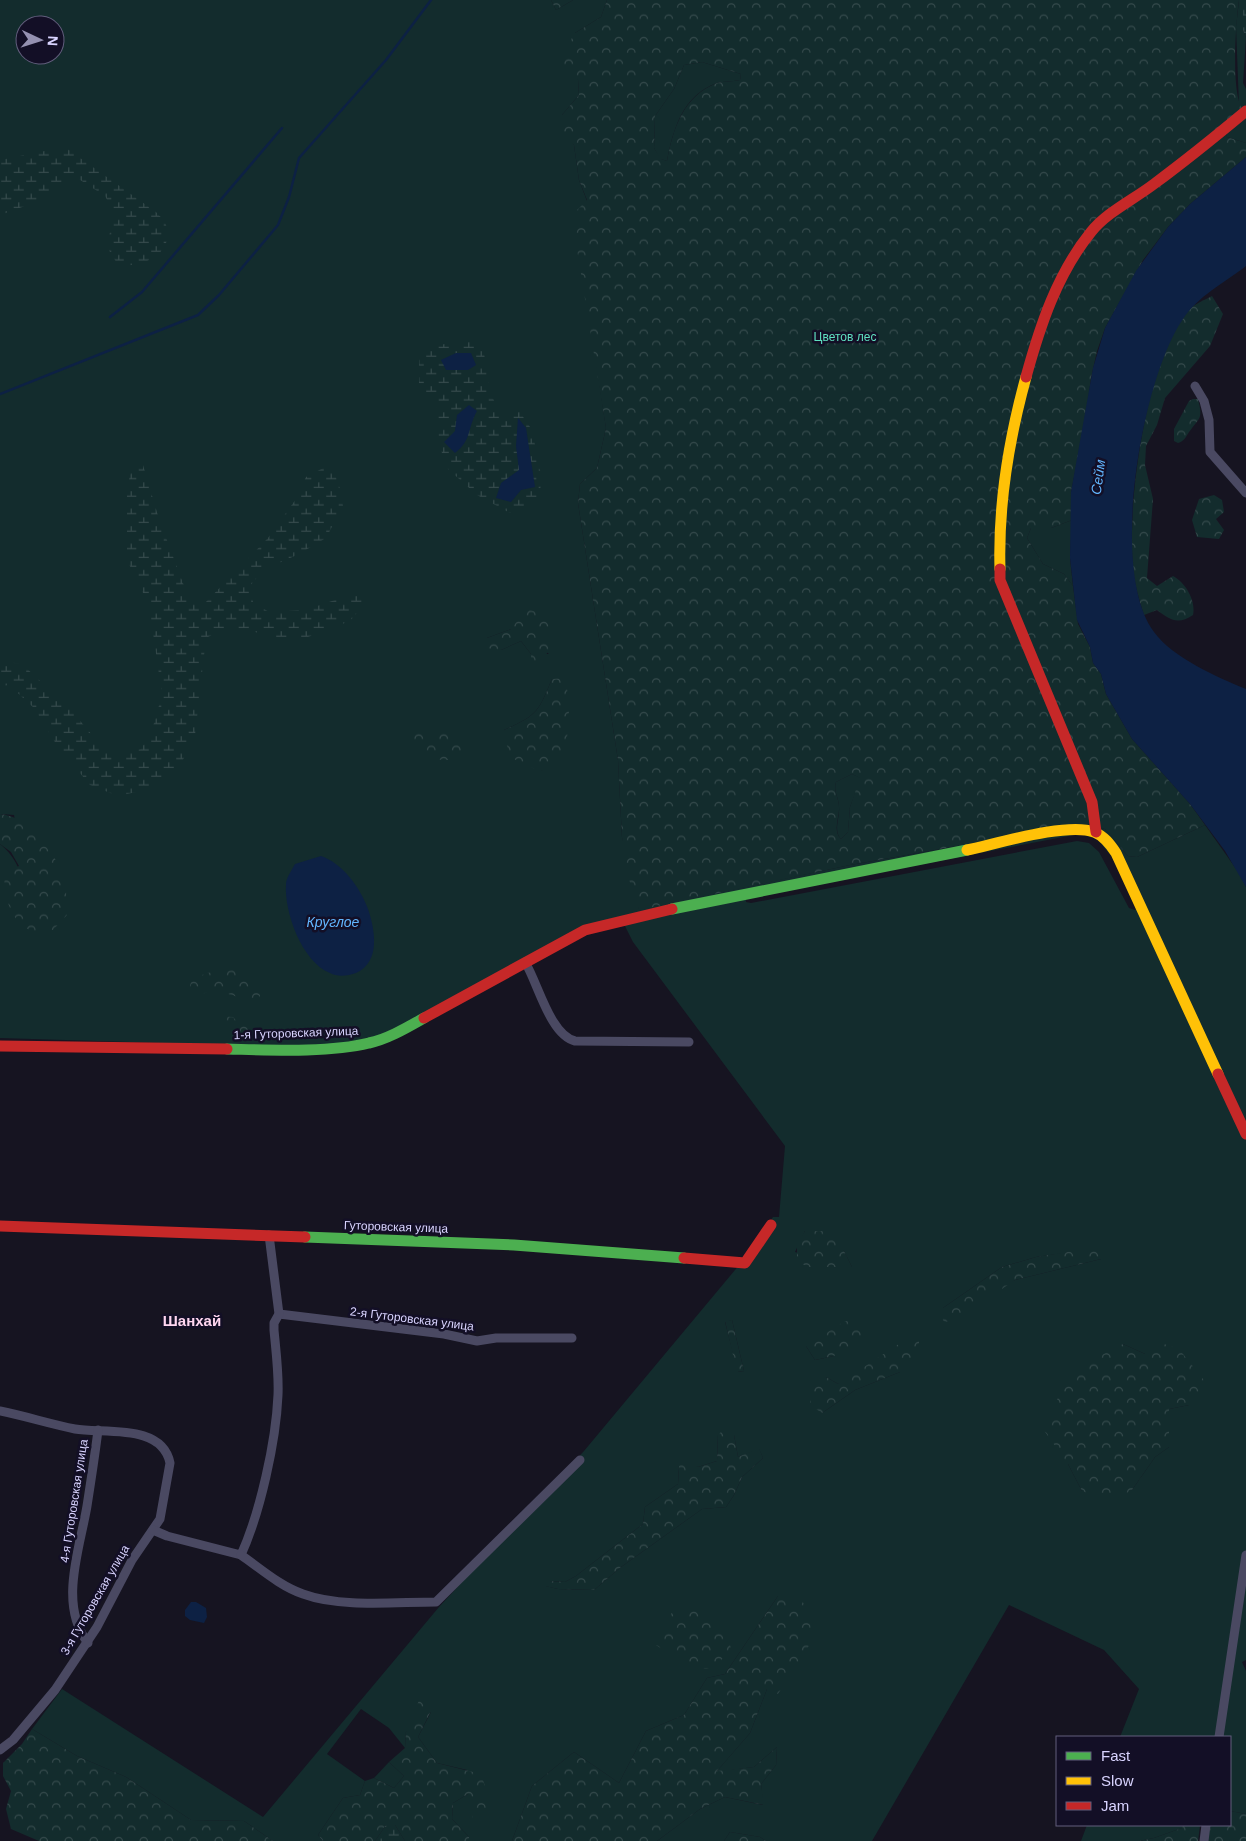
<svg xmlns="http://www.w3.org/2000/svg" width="1246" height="1841" viewBox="0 0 1246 1841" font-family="Helvetica,sans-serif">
<defs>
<pattern id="forest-crowns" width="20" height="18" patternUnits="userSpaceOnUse" patternTransform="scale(1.25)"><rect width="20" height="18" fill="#132c2d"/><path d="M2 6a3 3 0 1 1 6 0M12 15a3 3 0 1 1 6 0" fill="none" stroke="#354a4c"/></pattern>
<pattern id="wetland-marsh" width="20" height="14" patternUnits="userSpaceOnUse" patternTransform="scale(1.25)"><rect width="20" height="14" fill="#132c2d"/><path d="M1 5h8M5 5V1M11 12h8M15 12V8" fill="none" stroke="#354a4c"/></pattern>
</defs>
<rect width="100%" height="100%" fill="#161421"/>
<g fill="#132c2d" fill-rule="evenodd">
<path d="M0,0H551L556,10L573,0H607L601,17L575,33L579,95L562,115L568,137L574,145L579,180L587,201L594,348L606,428L597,468L580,484L578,503L618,760L622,837L639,909L850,865L1082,824L1105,829L1128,856L1137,857L1205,825L1239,873L1246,887V1660L1242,1662L1246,1671V1814L1230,1811V1737H1120L1139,1689L1104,1650L1009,1605L872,1841H766L760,1837L730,1832L724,1841H657L700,1809L725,1797L763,1805L761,1784L776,1765L777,1747L754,1767L716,1772L750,1733L767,1689L778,1596L725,1674L707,1678L684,1715L646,1731L619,1783L574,1752L532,1786L512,1841H469V1837L452,1819L453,1803L468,1794L467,1770L437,1763L418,1737L431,1712L406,1732L405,1748L389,1728L361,1709L327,1754L365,1781L360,1795L343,1798L318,1835L323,1841H273L244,1821L191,1820L126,1777L77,1756L32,1729L62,1689L263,1817L439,1607L584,1451L745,1258L773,1217H779L785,1146L633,942L622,920L585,930L369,1045H226L0,1038V844C26,864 27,901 33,931L14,815L0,814ZM25,25H55V55H25ZM511,629L549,654H531L521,641L501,650L487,638ZM552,679L542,771L504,730C538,715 538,712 552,679ZM1079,834L1097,839L1112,857L1137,907L1135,910L1129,908L1099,852L1089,843L1077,841L751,903L746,902V898ZM805,1231L844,1251L852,1267L795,1252ZM1101,1248V1259L1015,1280L943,1308L1002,1267L1036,1257ZM732,1320L744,1371L738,1372L725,1322ZM1123,1344L1145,1354L1189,1405L1169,1409V1447L1155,1457L1132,1490L1082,1491L1068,1464ZM806,1346L834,1356L815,1360ZM900,1372L855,1390L822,1413L826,1377L838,1384ZM718,1435H734L738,1457L759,1449L763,1458L742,1477L734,1495L726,1507L702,1509L621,1567L594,1590L558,1589L546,1586L550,1581L565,1582L576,1576L643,1524L645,1507L678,1484L679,1466L698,1467L717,1461Z"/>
<polygon points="1239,0 1243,0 1243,30 1246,38 1243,83 1246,89 1246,143 1227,137 1225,125 1239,106 1236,27"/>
<path d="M702,62L741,74L740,80C732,82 724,81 717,83C683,95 673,129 667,161L660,159L654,148L655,116L674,89L684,65Z"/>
<polygon points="1072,520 1070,558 1073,586 1064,574 1043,564 1027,538 1031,528 1051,528"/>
<path d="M852,774L861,778L850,807L848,832L841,839C833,830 840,818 839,807C839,798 833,791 836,782Z"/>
<polygon points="389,1762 404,1776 394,1788 374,1778"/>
<polygon points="1087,1825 1183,1825 1182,1828 1154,1838 1139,1841 1081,1841"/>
</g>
<g fill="url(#forest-crowns)" fill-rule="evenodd">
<polygon points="551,0 573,0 556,10"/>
<path d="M607,0H1239C1236,21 1230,97 1244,111L1225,125L1227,137L1246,143V157L1190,204L1168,227L1143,260L1105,328L1097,351L1091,378L1085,422L1071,492L1072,520L1051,528H1031L1027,538L1043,564L1064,574L1073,586L1078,624L1090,647L1093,663L1101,674L1106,694L1132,739L1190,804L1205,825L1137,857L1128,856L1105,829L1082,824L850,865L639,910L626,870L622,837L618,760L578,503L580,484L597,468L606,428L575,237L574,213L587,200L579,180L574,145L559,132L562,115L579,95L578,79L558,61L575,33L601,17ZM702,62L741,74L740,80C732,82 724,81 717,83C683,96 673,129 667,161L661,159L654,148L655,116L674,89L684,65ZM852,774L860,778L850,807L848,832L841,839C832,830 840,817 839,807C839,798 833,791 836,782Z"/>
<path d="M1212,296L1223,314L1210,346L1165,398L1157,425L1146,446L1145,465L1153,499L1147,578L1157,586L1173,576C1186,583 1196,601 1193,615C1178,625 1170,620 1157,610L1144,615C1139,599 1134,583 1133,567C1127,505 1146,356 1189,310C1194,304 1205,300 1212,296Z"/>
<path d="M1193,399H1198C1203,419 1200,417 1189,432C1186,437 1184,441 1178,443L1174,441V429L1189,401Z"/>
<polygon points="1214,495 1222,500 1224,512 1216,519 1224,530 1219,539 1197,537 1192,520 1199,499"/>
<path d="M526,609L545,614C553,638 557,647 536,665L531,664V654L521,641L501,650L485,648L487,638L511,629Z"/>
<path d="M565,678C571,703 570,734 562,759L542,771C514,762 508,760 504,730C538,715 538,712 552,679Z"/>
<path d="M423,728C442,730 470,733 460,759C433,762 428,759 412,737Z"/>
<path d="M0,814C33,817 57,854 65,884C67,894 66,905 67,915L53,930C48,930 39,933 33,931C12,926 0,890 6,872L19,866L11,852L0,844Z"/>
<polygon points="234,970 257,984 262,991 258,1000 247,1000 216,990 194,996 189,992 191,981 206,973"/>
<path d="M217,1016L233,1017L241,1026H249L251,1034C233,1044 223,1031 217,1016Z"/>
<polygon points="805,1231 827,1231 844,1251 852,1267 808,1267 797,1261 797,1244"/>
<polygon points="1093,1248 1101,1248 1104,1253 1101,1259 1015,1280 957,1320 944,1322 941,1315 943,1308 1002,1267 1036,1257"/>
<polygon points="732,1320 744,1371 737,1372 725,1321"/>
<polygon points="845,1321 863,1322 867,1335 834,1356 815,1360 806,1346"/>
<polygon points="911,1336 919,1339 919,1347 900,1372 855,1390 822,1413 810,1405 810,1388 826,1377 838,1384"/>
<polygon points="1158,1342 1179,1349 1207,1384 1189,1405 1169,1409 1169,1447 1155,1457 1132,1490 1111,1502 1082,1491 1068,1464 1043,1429 1068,1377 1090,1361 1123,1344 1145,1354"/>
<polygon points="724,1429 734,1435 738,1457 759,1448 763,1458 742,1477 734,1495 726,1507 702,1509 621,1567 594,1590 558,1589 545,1586 549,1581 565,1582 576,1576 643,1524 645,1507 678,1484 679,1466 685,1461 698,1467 717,1461 718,1435"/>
<polygon points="778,1596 798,1596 811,1613 810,1644 778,1694 767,1689 750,1733 717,1771 754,1767 777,1747 776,1765 761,1784 764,1805 725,1797 700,1809 657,1841 512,1841 532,1786 574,1752 619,1783 646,1731 684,1715 707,1678 725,1674"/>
<polygon points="676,1607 699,1608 726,1634 731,1648 715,1668 694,1669 651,1642"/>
<polygon points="420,1698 432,1699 431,1711 418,1737 437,1763 481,1774 491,1804 473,1818 468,1794 453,1803 452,1819 469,1837 469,1841 405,1841 395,1825 386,1825 375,1841 323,1841 318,1835 343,1798 360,1795 365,1781 374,1778 394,1788 404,1776 389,1762 405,1748 406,1732"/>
<polygon points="32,1729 77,1756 126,1777 191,1820 244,1821 273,1841 39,1841 11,1829 6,1809 11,1791 3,1776 3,1763 22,1744"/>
<polygon points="1230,1811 1246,1814 1246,1841 1207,1841 1210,1825 1230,1825"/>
<polygon points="1183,1825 1200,1825 1198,1841 1139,1841 1154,1838 1182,1828"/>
<polygon points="730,1832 760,1837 766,1841 724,1841"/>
</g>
<g fill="url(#wetland-marsh)">
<polygon points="1243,0 1246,0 1246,38 1243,30"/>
<path d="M65,147L156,212C159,216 165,220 166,225C175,254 142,268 118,265L107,247L114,212L105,196L74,176L58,184L36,202L0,215V160Z"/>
<polygon points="475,338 484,353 490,394 502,414 518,409 532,430 542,480 538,499 510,513 477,495 448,469 439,445 437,408 419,384 419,358 440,345"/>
<polygon points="143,465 159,519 189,599 204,604 268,538 296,499 306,477 327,466 338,480 343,506 326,538 299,554 263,570 250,586 253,602 269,612 305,610 350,595 369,598 350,621 308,637 270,637 247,629 226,628 206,638 195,735 179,768 145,790 118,796 90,785 58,747 34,708 9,685 0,686 0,661 22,664 71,710 97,741 116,755 141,749 152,730 162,695 149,605 127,560 127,489 132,466"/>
<polygon points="386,1825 395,1825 405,1841 375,1841"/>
</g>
<g fill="#0d2144">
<path d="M1246,157V266C1224,283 1198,296 1183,319C1142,378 1108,571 1154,632C1173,658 1217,677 1246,689V887L1225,851L1190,804L1132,739L1106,694L1101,674L1093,663L1090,647L1077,620L1070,558L1071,492L1093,368L1105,328L1136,271L1168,227L1190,204Z"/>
<polygon points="456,353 471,353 476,365 468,370 446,370 441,360"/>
<path d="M469,405L477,411C467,429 472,440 455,453L444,442L455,431L457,415Z"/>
<polygon points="518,418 526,428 535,487 521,490 511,502 496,498 501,483 519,470 516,446"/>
<path d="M321,856C342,863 360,887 368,909C375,930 381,962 356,973C348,976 337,977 330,973C302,962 284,912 286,884C286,878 292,870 295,864Z"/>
<polygon points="191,1602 196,1602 206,1608 207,1617 204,1623 190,1620 185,1616 185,1610"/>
</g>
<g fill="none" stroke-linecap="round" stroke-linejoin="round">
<g stroke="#0d2144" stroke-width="2.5">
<polyline points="110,317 142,292 282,128"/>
<polyline points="0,394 198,315 219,295 278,225 289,197 299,158 386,60 431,0"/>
</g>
<g stroke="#4a4962" stroke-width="9">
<polyline points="1195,386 1204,401 1209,420 1210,452 1246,493"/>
<path d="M525,962C538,983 550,1035 575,1041L689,1042"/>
<polyline points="279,1314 444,1334 477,1341 496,1338 572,1338"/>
<path d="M0,1411C25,1416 50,1424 75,1429C103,1434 162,1423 170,1463L160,1519L132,1560L97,1627L55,1690L13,1740L0,1750"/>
<path d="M153,1530L167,1536L241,1555C260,1513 276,1442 278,1395C279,1374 276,1352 274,1330V1323L279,1314L269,1235"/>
<path d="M241,1555C261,1569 280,1586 303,1594C341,1608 395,1602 436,1602L580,1460"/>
<path d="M88,1643C58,1605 80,1548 87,1506C91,1480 95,1455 98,1430"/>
<polyline points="1219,1737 1246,1555"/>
<polyline points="1204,1841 1206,1825"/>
</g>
<g stroke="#4caf50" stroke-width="11">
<polyline points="672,909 967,850"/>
<path d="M227,1049C269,1050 329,1053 369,1043C388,1039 408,1027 424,1018"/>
<polyline points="305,1237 514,1245 684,1258"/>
</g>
<g stroke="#ffc107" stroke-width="11">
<path d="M1000,569C998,504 1009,439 1026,377"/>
<path d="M967,850C996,844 1067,822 1094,832C1104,836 1110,844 1116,853L1218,1074"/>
</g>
<g stroke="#c62828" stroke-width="11">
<path d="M1026,377C1040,326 1057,274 1091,232C1107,212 1133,200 1154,184C1185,161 1216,136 1246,111"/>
<polyline points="1000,569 1000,580 1092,802 1096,832"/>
<polyline points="424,1018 585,930 672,909"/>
<polyline points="0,1046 227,1049"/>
<polyline points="1218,1074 1246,1134"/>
<polyline points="0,1226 305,1237"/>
<polyline points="684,1258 745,1263 771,1225"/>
</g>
</g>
<g text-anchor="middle" stroke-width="5" stroke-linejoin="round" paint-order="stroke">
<g font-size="12" fill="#5fe0c0" stroke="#130f26">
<text x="845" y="341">Цветов лес</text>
</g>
<g font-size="12" fill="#d9d4ff" stroke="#130f26">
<text transform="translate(296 1033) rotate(-2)" y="4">1-я Гуторовская улица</text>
<text transform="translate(396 1227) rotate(2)" y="4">Гуторовская улица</text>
<text transform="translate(412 1319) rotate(7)" y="4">2-я Гуторовская улица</text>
<text transform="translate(74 1501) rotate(-81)" y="4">4-я Гуторовская улица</text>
<text transform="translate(95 1600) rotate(-60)" y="4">3-я Гуторовская улица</text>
</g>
<g font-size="14" font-style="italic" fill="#62b6ff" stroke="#130f26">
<text transform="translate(1098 477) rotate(-82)" y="5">Сейм</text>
<text x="333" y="927">Круглое</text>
</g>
<g font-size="15" font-weight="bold" fill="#ffd6f0" stroke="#130f26">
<text x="192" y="1326">Шанхай</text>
</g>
</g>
<rect x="1056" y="1736" width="175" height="90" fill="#130f26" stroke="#625e7d"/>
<rect x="1066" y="1752" width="25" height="8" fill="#4caf50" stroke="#625e7d"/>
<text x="1101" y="1761" font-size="15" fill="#d9d4ff">Fast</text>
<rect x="1066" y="1777" width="25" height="8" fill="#ffc107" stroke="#625e7d"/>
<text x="1101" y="1786" font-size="15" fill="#d9d4ff">Slow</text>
<rect x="1066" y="1802" width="25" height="8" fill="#c62828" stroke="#625e7d"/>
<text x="1101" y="1811" font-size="15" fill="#d9d4ff">Jam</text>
<g transform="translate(40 40) rotate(94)"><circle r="24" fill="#130f26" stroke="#625e7d"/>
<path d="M0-4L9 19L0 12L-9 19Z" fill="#9591b1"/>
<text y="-8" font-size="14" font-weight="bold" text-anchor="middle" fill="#d9d4ff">N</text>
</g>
</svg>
